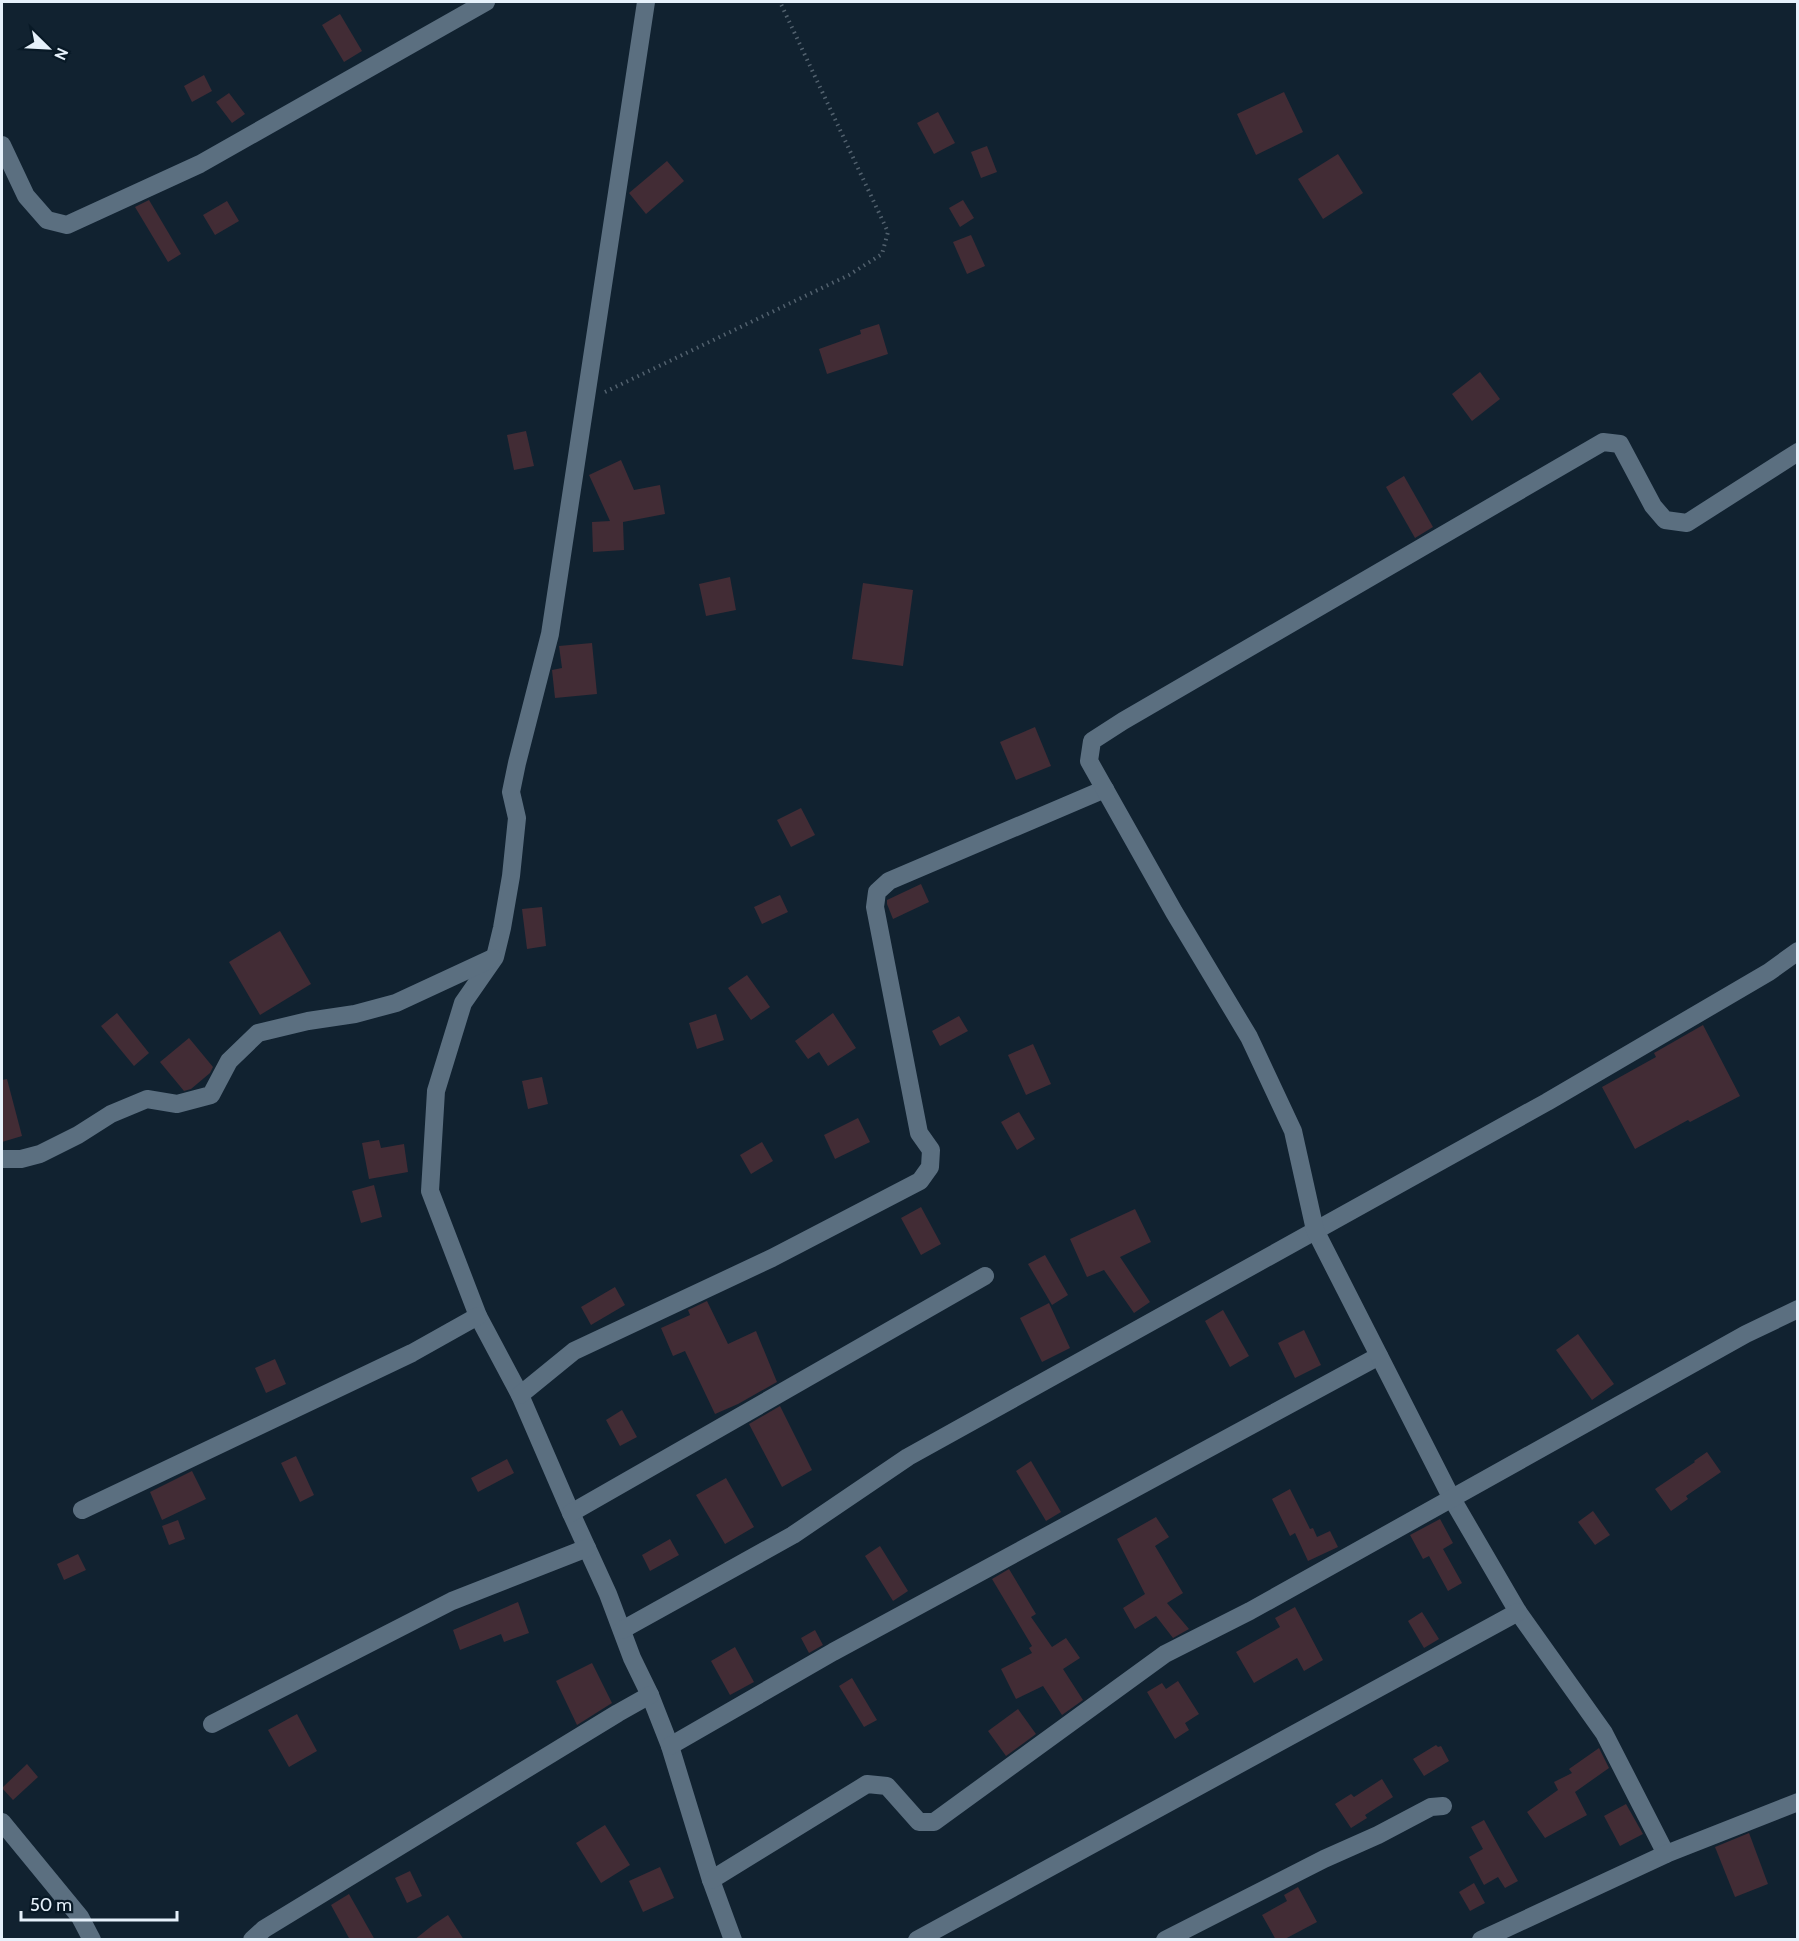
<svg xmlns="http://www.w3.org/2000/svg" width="1799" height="1941" viewBox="0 0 1799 1941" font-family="Cabin,sans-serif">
<rect width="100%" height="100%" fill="#112230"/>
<g fill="#422c35">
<polygon points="340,14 362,51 344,62 322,25"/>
<polygon points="204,75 212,91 192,102 184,86"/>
<polygon points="1284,92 1303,132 1256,155 1237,114"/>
<polygon points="229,93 245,114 232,123 216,102"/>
<polygon points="938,112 955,143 934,154 917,123"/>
<polygon points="987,146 997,172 981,178 971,152"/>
<polygon points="1338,154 1363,193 1323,219 1298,179"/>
<polygon points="667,161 684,181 646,214 629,193"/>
<polygon points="149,200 181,254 168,262 135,207"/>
<polygon points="963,200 974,218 960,227 949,208"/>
<polygon points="227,201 239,221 215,235 203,215"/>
<polygon points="971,235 985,266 967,274 953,242"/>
<polygon points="879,324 888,354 827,374 819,349 861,334 860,330"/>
<polygon points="1480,372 1500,399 1472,421 1452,394"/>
<polygon points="526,431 534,466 514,470 507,435"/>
<polygon points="621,460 634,490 660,485 665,514 623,522 624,550 593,552 592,522 610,521 589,475"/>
<polygon points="1404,476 1433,527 1415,538 1386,487"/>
<polygon points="730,577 736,610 706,616 699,584"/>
<polygon points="863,583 913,590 903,666 852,659"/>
<polygon points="592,643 597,694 555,698 552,670 562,668 559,646"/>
<polygon points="1035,727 1051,766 1016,780 1000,742"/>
<polygon points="801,808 815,835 791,847 777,820"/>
<polygon points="921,884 929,902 893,919 887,904 887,900"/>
<polygon points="780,895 788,912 762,924 754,907"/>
<polygon points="542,907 546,946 527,949 522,909"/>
<polygon points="280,931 311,984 260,1015 229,962"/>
<polygon points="747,975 770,1007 751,1020 728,988"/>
<polygon points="117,1013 149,1053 134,1066 101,1026"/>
<polygon points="833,1013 856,1048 828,1066 819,1052 808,1059 795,1041"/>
<polygon points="716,1014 724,1040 697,1049 689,1023"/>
<polygon points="959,1016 968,1031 940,1046 932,1031"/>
<polygon points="1703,1025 1740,1096 1690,1122 1688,1120 1635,1149 1602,1087 1656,1057 1654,1053"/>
<polygon points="189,1038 213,1067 210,1073 191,1089 184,1091 160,1062"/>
<polygon points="1033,1044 1051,1084 1026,1095 1008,1055"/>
<polygon points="542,1077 548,1104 528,1109 522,1081"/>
<polygon points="7,1079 22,1136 2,1142 2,1080"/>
<polygon points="1019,1112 1035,1139 1017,1150 1001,1122"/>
<polygon points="858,1118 870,1142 835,1159 824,1135"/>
<polygon points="379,1140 381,1148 404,1144 408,1172 369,1179 362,1143"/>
<polygon points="762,1142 773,1161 751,1174 740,1155"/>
<polygon points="374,1185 382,1217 361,1223 352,1191"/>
<polygon points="921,1207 941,1244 921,1255 901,1218"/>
<polygon points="1135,1209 1151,1242 1120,1257 1150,1302 1134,1313 1104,1270 1087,1277 1070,1239"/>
<polygon points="1045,1255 1068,1295 1052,1305 1028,1264"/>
<polygon points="615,1287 625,1305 591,1325 581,1307"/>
<polygon points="707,1301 728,1344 756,1331 777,1382 738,1404 715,1414 685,1351 673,1356 661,1328 690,1315 688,1310"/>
<polygon points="1049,1303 1070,1348 1042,1362 1020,1318"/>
<polygon points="1223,1310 1249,1356 1230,1367 1205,1321"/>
<polygon points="1304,1330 1321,1365 1295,1378 1278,1343"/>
<polygon points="1578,1334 1614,1384 1592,1400 1556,1350"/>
<polygon points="275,1359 286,1384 266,1393 255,1368"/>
<polygon points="780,1406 812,1470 782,1487 749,1424"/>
<polygon points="622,1410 637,1437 620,1446 606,1420"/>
<polygon points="1707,1452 1721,1472 1686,1496 1688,1499 1671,1511 1655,1489 1695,1462 1694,1461"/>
<polygon points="296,1456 314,1495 300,1502 281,1463"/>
<polygon points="507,1459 514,1473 478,1492 471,1478"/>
<polygon points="1031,1461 1061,1512 1046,1521 1016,1471"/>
<polygon points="192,1471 206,1499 162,1520 150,1492"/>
<polygon points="726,1478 754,1527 725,1544 696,1495"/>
<polygon points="1290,1489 1310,1529 1313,1528 1317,1537 1330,1531 1338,1547 1308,1561 1295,1533 1290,1536 1272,1499"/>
<polygon points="1593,1511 1610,1535 1595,1545 1578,1522"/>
<polygon points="1156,1517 1169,1537 1155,1546 1183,1593 1167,1603 1189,1629 1173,1638 1156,1616 1135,1629 1123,1608 1145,1594 1117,1539"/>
<polygon points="1440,1519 1453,1543 1443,1549 1462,1583 1448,1591 1429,1556 1423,1559 1410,1535"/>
<polygon points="178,1520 185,1539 169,1545 162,1526"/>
<polygon points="670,1539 679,1555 650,1571 642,1555"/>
<polygon points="880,1546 908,1591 893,1601 865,1556"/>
<polygon points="78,1554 86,1570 64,1580 57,1564"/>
<polygon points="1009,1569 1036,1614 1031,1617 1052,1647 1066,1638 1080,1658 1063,1669 1083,1700 1062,1715 1043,1686 1016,1699 1001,1669 1032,1653 1029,1648 1032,1646 992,1579"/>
<polygon points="518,1602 529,1633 504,1642 501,1634 460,1650 453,1630"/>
<polygon points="1295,1607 1323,1660 1304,1671 1297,1658 1254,1683 1236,1652 1280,1627 1275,1618"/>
<polygon points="1422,1612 1439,1639 1424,1648 1408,1621"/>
<polygon points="815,1630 823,1645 809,1653 801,1638"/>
<polygon points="735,1647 754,1682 730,1695 711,1661"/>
<polygon points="592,1663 612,1703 577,1725 556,1681"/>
<polygon points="852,1678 877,1720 864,1727 839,1686"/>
<polygon points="1178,1681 1199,1714 1185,1723 1189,1730 1175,1739 1147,1692 1162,1683 1166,1689"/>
<polygon points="1018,1709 1036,1734 1006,1756 988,1731"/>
<polygon points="297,1714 317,1751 289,1767 268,1730"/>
<polygon points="1436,1745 1438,1747 1441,1746 1449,1761 1424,1776 1413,1759"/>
<polygon points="1599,1748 1609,1768 1575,1792 1587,1815 1545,1838 1527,1812 1558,1790 1554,1782 1572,1773 1569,1769"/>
<polygon points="27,1764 38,1777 13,1800 2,1788"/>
<polygon points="1382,1779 1393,1797 1365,1815 1367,1818 1351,1828 1335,1804 1351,1794 1354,1797"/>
<polygon points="1626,1804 1643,1834 1620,1846 1604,1816"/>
<polygon points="1484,1820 1518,1881 1505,1888 1498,1877 1484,1885 1469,1857 1483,1849 1471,1827"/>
<polygon points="605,1825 630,1865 601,1883 576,1843"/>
<polygon points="1749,1833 1768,1884 1735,1897 1715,1847"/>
<polygon points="660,1867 674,1898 643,1912 629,1881"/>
<polygon points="410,1871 422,1896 407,1903 395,1878"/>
<polygon points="1474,1883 1485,1903 1470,1911 1459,1892"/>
<polygon points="1298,1887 1317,1922 1283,1940 1276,1940 1262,1915 1287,1901 1284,1895"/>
<polygon points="349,1894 375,1940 350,1940 331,1905"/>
<polygon points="448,1915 464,1940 414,1940 433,1925"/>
</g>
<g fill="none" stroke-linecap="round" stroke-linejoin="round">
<polyline stroke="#52616e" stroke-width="4" stroke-dasharray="1.5 4.5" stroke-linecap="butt" points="605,392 849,275 882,254 888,232 780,2"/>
<g stroke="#5b6f80" stroke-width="18">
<polyline points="646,2 550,634 517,763 511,792 517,818 511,876 502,928 495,957 463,1003 436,1091 430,1191 478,1316 520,1395 571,1513 608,1594 632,1658 650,1695 670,1746 711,1880 733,1940"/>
<polyline points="2,145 26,196 47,220 67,225 200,164 486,2"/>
<polyline points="2,1159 21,1159 40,1154 78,1135 111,1114 147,1099 177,1104 211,1095 229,1061 258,1033 308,1021 355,1014 396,1003 493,958"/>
<polyline points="520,1395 574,1351 772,1258 920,1181 930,1167 931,1150 919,1133 875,907 877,892 889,881 1105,789"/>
<polyline points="82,1510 412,1353 478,1316"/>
<polyline points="571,1513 985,1276"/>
<polyline points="622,1630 793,1535 908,1457 1547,1102 1769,972 1798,951"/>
<polyline points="212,1724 452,1601 587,1548"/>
<polyline points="670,1746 833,1652 1379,1356"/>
<polyline points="2,1822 80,1917 92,1940"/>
<polyline points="1666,1854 1604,1733 1518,1612 1451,1497 1315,1230 1293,1131 1249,1037 1174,912 1089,761 1092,741 1123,721 1603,442 1620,444 1653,506 1665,520 1687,523 1798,452"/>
<polyline points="711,1880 867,1784 887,1786 919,1822 934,1822 1165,1654 1250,1611 1746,1334 1798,1309"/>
<polyline points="252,1940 264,1929 618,1713 650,1695"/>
<polyline points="917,1940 1518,1612"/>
<polyline points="1165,1940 1324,1859 1378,1835 1431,1807 1443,1806"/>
<polyline points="1481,1940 1666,1854 1798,1802"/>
</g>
</g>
<rect width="1799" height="1941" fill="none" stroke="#e6f1fb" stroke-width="6"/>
<g transform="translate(48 48) rotate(114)" stroke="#081926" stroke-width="4.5" paint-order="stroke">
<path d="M0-4.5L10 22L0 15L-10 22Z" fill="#e6f1fb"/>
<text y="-9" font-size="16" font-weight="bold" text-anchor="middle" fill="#e6f1fb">N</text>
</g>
<path d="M21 1911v9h156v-9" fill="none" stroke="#e6f1fb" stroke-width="3"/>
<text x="30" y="1911" font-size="18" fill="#e6f1fb" stroke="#081926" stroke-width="4.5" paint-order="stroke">50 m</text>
</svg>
